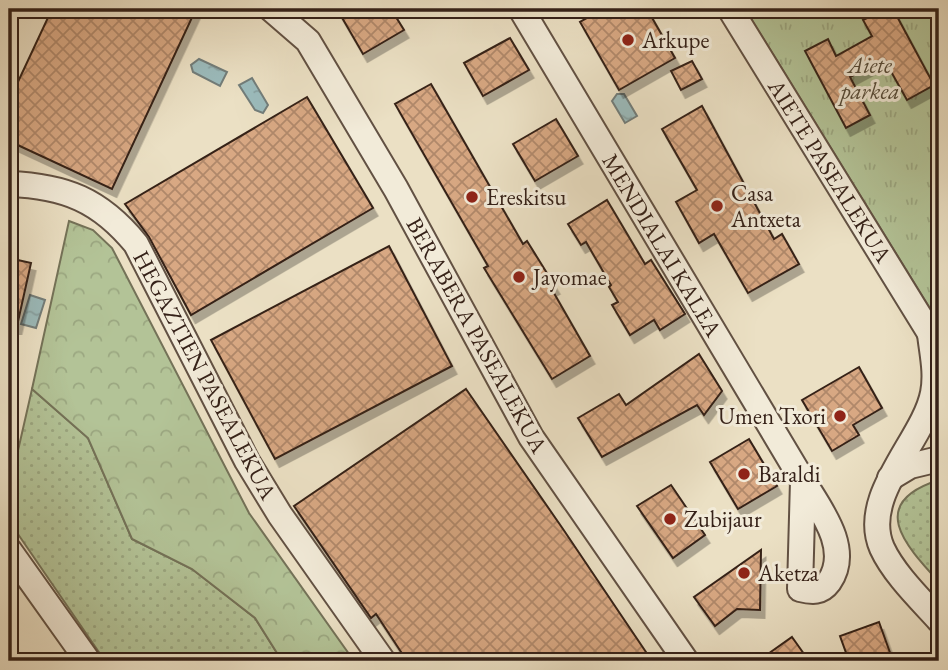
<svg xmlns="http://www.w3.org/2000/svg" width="948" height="670" viewBox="0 0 948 670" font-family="'EB Garamond',serif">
<defs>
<pattern id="grass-dots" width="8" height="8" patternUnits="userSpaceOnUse" patternTransform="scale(1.75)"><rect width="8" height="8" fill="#b3c397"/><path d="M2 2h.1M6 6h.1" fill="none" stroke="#9ba781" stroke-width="1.8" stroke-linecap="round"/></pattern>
<pattern id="forest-crowns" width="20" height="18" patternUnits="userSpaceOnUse" patternTransform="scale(1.75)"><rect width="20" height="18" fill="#b3c397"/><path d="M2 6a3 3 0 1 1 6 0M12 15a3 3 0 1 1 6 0" fill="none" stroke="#9ba781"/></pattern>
<pattern id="park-tufts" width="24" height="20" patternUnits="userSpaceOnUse" patternTransform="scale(1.75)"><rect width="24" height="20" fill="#b3c397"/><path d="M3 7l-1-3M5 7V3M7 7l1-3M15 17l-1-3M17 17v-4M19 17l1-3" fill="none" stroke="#9ba781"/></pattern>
<pattern id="water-ripples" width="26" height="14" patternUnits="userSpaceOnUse" patternTransform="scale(1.75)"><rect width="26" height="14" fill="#9bbbbc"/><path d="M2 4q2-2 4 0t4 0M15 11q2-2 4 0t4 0" fill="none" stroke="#86a0a1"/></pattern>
<pattern id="building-cross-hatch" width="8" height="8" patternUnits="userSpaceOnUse" patternTransform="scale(1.75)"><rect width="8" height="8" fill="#d8a883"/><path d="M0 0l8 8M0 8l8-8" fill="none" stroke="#b0886a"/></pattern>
<filter id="shadow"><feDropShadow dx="4.5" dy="8" stdDeviation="0" flood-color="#0004"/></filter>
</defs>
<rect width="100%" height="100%" fill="#ebe0c4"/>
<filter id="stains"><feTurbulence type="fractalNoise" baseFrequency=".00286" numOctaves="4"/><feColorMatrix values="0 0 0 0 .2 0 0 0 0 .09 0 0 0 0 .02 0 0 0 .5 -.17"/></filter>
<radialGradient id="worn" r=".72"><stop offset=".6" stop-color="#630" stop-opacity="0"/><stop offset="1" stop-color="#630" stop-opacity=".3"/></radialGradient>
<g fill="url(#grass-dots)" stroke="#747258" stroke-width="2">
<polygon points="32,389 88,438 132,539 192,569 255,618 282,661 105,661 9,521 9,490"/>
<path d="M939,480V582C905,545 866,503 939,480Z"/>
</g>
<polygon fill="url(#forest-crowns)" stroke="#747258" stroke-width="2" points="69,221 93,230 112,248 249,513 354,661 282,661 255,618 192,569 132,539 88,438 32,389"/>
<polygon fill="url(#park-tufts)" stroke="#747258" stroke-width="2" points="745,9 939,9 939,323"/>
<g fill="url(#water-ripples)" stroke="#727d7a" stroke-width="2">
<polygon points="199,59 227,72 220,86 193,72 191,65"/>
<polygon points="252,78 268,105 263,113 255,110 239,85"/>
<polygon points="617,94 624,94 637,116 625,123 612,101"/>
<polygon points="30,295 45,300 36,328 21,324"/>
</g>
<g fill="url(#building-cross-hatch)" stroke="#352118" stroke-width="2" filter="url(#shadow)">
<polygon points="52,9 196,9 112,189 9,141 9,101"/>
<polygon points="337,9 391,9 404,30 363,54"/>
<polygon points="603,9 647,9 675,58 619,90 580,22"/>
<polygon points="885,9 893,9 934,85 907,100 884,59 850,77 870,115 846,128 805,51 828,39 836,56 872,36 863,20"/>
<polygon points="510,38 529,70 483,96 464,63"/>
<polygon points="692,61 702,79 681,90 671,71"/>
<polygon points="431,84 523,244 527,241 555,286 551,288 590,356 552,379 484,268 488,266 395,104"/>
<polygon points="307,97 373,208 191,315 149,237 125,204"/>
<polygon points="702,106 774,239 782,234 799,264 748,293 714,234 699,243 676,202 697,190 662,129"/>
<polygon points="556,119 578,156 535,181 513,144"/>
<polygon points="607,200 645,264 651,260 685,314 660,330 654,320 630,335 612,305 618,302 609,287 611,285 586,242 581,245 568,224"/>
<polygon points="389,246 452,366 275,459 211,340"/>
<polygon points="9,258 31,263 17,326 9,326"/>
<polygon points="699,354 722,391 704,415 697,405 602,457 578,418 619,394 626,405"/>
<polygon points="859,367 882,408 853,425 859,435 832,451 802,400"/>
<polygon points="466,389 563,529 652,661 407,661 376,614 371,618 294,506"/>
<polygon points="749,439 777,486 738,509 710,462"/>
<polygon points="671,485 705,535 673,558 637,506"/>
<polygon points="761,550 760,610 737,609 715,626 694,597"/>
<polygon points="879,622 893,661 849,661 840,636"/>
<polygon points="792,637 809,661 758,661"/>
</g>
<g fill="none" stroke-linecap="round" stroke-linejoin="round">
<g stroke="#625143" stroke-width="28">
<g id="minor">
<polyline points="271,9 308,41 396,189 531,437 686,661"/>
<path d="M521,9L803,481C820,509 852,549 829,582C821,593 812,592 800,589L803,481"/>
<polyline points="730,9 939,348"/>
<path d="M9,184C65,186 100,200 136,244L247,461L280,515L383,661"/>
<path d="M930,334C932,353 937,373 933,393C924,440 859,496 882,548C894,574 920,599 939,620"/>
<polyline points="890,478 910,466 939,459"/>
<polyline points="9,550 88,661"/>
</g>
</g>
<use href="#minor" stroke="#f2ebd9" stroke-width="24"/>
</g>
<g fill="#8f2418" stroke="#f2ebd9" stroke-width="2.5">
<circle cx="628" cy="40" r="7"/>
<circle cx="472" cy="197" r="7"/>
<circle cx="717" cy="206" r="7"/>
<circle cx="519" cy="277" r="7"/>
<circle cx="840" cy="416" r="7"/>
<circle cx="744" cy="474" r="7"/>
<circle cx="670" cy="519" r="7"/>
<circle cx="744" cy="573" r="7"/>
</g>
<g text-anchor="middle" stroke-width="6" stroke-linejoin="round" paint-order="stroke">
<g font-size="23" fill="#352118" stroke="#f2ebd9" text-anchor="start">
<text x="642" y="48">Arkupe</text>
<text x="731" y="201">Casa<tspan x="731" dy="26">Antxeta</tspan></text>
<text x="486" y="205">Ereskitsu</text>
<text x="533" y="285">Jayomae</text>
<text x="826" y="424" text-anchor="end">Umen Txori</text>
<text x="758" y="482">Baraldi</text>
<text x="684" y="527">Zubijaur</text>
<text x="758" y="581">Aketza</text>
</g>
<g font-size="23" font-style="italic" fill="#544a38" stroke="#f2ebd9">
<text x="870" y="73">Aiete<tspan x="870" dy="26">parkea</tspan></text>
</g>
<g font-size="23" fill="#352118" stroke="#f2ebd9">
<text transform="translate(830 171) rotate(58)" y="8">AIETE PASEALEKUA</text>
<text transform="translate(662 245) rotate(59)" y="8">MENDIALAI KALEA</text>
<text transform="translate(477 335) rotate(61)" y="8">BERABERA PASEALEKUA</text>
<text transform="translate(205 375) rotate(62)" y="8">HEGAZTIEN PASEALEKUA</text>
</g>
</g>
<rect width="948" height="670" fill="none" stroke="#ebe0c4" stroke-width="35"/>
<rect x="10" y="10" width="927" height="649" fill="none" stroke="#352118" stroke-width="3.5"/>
<rect x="18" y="18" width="913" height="635" fill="none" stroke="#352118" stroke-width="2"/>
<rect width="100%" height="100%" filter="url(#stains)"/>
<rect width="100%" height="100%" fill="url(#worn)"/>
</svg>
